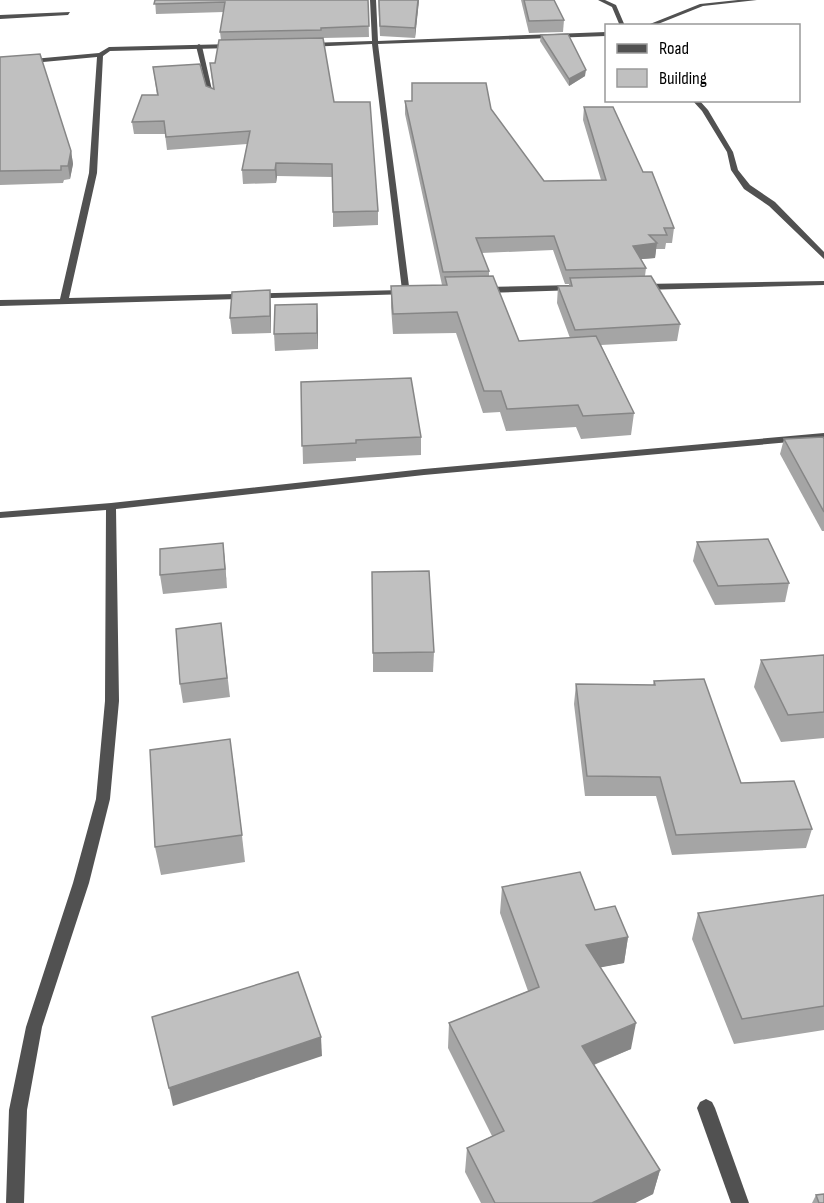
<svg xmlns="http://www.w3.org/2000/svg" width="824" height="1203" viewBox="0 0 824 1203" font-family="'Sofia Sans Condensed',sans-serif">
<rect width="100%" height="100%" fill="#fff"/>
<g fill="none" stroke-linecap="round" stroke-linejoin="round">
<polygon fill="#515151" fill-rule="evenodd" points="199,44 202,46 214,99 209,98 196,46"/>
<g fill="#515151" fill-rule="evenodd">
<polygon points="370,0 376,0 378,41 606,32 606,36 378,44 410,294 0,306 0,300 60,299 89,173 97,57 0,66 0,62 99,53 109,47 233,44 236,46 233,48 110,51 103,56 97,173 69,298 402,290 372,44 308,47 305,45 308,43 372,41"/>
<polygon points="598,0 605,0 616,5 625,26 620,26 612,7"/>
<polygon points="738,0 757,0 703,6 653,26 645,26 700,4"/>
<polygon points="70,12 68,15 0,19 0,15"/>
<polygon points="692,100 699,100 708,110 733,152 738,170 750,185 775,202 824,252 824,259 769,206 744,189 731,170 727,152 702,111"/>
<polygon points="824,281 824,285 642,290 638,287 642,284"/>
<polygon points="574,285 578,288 577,290 483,293 479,290 483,287"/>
<polygon points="824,433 824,439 424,475 116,509 119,701 110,799 89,883 42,1027 27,1110 24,1203 6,1203 9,1110 26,1027 73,883 96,799 105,701 106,510 0,518 0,512 111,503 424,469"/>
<polygon points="706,1099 712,1102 715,1108 749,1203 731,1203 697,1108 700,1102"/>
</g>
</g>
<g fill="#a5a5a5" fill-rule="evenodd">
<polygon points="155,0 368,0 369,37 323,38 334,102 378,211 378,225 333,227 333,177 277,176 276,183 243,184 242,170 247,144 167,150 165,134 134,134 132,122 157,95 153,67 213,89 210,63 215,63 221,40 220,32 224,12 156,14"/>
<polygon points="378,0 419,0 415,38 380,36"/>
<polygon points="521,0 554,0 564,20 563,32 529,33"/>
<polygon points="541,35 585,76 569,86 540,41"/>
<polygon points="0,57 71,151 73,164 70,179 64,180 63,183 0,185"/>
<path d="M405,101L491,109L544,181L601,180L583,120L584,107L643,172L674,228L672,243H666L665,249H656L655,258L641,259L646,268L645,276L680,324L677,341L601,345L634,413L631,435L581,439L576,427L506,431L500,412L483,413L456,333L393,334L391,307V286L442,285L405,114ZM553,250L565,284H569V286H558L557,303L570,338L519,341L489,276V271L481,253Z"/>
<polygon points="271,307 271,333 232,334 230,318"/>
<polygon points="318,320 318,349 275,351 274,334"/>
<polygon points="301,382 421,437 421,455 356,458 356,461 303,464"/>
<polygon points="784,439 824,439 824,531 822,531 780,454"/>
<polygon points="697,542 789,583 785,602 715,605 693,561"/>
<polygon points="223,543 227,588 163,594 160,575"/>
<polygon points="221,623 230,697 183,703 180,684"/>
<polygon points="434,652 433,672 373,672 373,653"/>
<polygon points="824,655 824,738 781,742 754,687 761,660"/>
<polygon points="654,681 741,783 812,829 806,848 672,855 656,796 585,796 574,704 576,684 653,685"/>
<polygon points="234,767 245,862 161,875 155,847"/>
<polygon points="502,887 595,910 628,937 624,963 600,967 631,1049 594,1065 660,1170 653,1194 635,1203 481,1203 465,1172 467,1148 492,1136 448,1048 449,1023 528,991 500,913"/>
<polygon points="824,895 824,1030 734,1044 692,939 698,913"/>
<polygon points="816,1195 824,1203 812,1203"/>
</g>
<g fill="#868686">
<polygon points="418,0 419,0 415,38 415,28"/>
<polygon points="586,70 585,76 569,86 569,79"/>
<polygon points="71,151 73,164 70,179 68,166"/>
<polygon points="276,163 277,176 276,183 275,170"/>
<polygon points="657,243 655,258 631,260 633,246"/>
<polygon points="270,290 271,307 271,333 270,316"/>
<polygon points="317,304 318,320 318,349 317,333"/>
<polygon points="223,543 225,562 227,588 225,569"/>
<polygon points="628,937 624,963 582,971 586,945"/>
<polygon points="636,1023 631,1049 578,1071 582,1046"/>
<polygon points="321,1037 322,1056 173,1106 169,1088"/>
<polygon points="660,1170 653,1194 635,1203 592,1203"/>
</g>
<g fill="#c0c0c0" stroke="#868686" stroke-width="1.5">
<polygon points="155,0 368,0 369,26 321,28 321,30 220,32 225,2 154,4"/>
<polygon points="379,0 418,0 415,28 380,26"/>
<polygon points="524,0 554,0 564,20 529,21"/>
<polygon points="568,34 586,70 569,79 541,35"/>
<polygon points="323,38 334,102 370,102 378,211 333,212 332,164 276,163 275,170 242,170 250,131 166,137 164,121 132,122 142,95 158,95 153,67 200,64 206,86 214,89 210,63 215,63 219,40"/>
<polygon points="40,54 71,151 68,166 61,166 61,170 0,171 0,57"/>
<polygon points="412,83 486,83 491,109 544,181 606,180 584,107 613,107 643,172 652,172 674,228 664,228 667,235 649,235 657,243 633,246 646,268 566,270 554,236 476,238 489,271 443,272 405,101 412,101"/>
<polygon points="493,276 519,341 596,336 634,413 583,416 578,405 507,409 501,391 484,391 457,312 393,314 391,286 447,285 445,277"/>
<polygon points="651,276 680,324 575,330 558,286 572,286 570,278"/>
<polygon points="270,290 270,316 230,318 232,292"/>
<polygon points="317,304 317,333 274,334 275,305"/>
<polygon points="411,378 421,437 356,440 356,443 302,446 301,382"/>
<polygon points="823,437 824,439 824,512 784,439"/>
<polygon points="768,539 789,583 718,586 697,542"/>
<polygon points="223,543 225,569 160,575 160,549"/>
<polygon points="429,571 434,652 373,653 372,572"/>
<polygon points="221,623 227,678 180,684 176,629"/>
<polygon points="824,655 824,712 788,715 761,660"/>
<polygon points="704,679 741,783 794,781 812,829 676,835 660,777 587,776 576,684 655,685 654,681"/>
<polygon points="230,739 242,835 155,847 150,750"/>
<polygon points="580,872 595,910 615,906 628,937 586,945 636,1023 582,1046 660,1170 592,1203 495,1203 467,1148 504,1131 449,1023 539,987 502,887"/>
<polygon points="824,895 824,1006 742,1019 698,913"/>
<polygon points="298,972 321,1037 169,1088 152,1017"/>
<polygon points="824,1194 824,1203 819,1203 816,1195"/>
</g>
<rect x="605" y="24" width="195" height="78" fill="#ffffff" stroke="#999999" stroke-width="1.5"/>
<rect x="617" y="44" width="30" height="9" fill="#515151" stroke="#999999" stroke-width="1.5"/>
<text x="659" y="54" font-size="18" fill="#000000">Road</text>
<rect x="617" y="69" width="30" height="18" fill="#c0c0c0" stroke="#999999" stroke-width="1.5"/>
<text x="659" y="84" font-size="18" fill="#000000">Building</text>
</svg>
